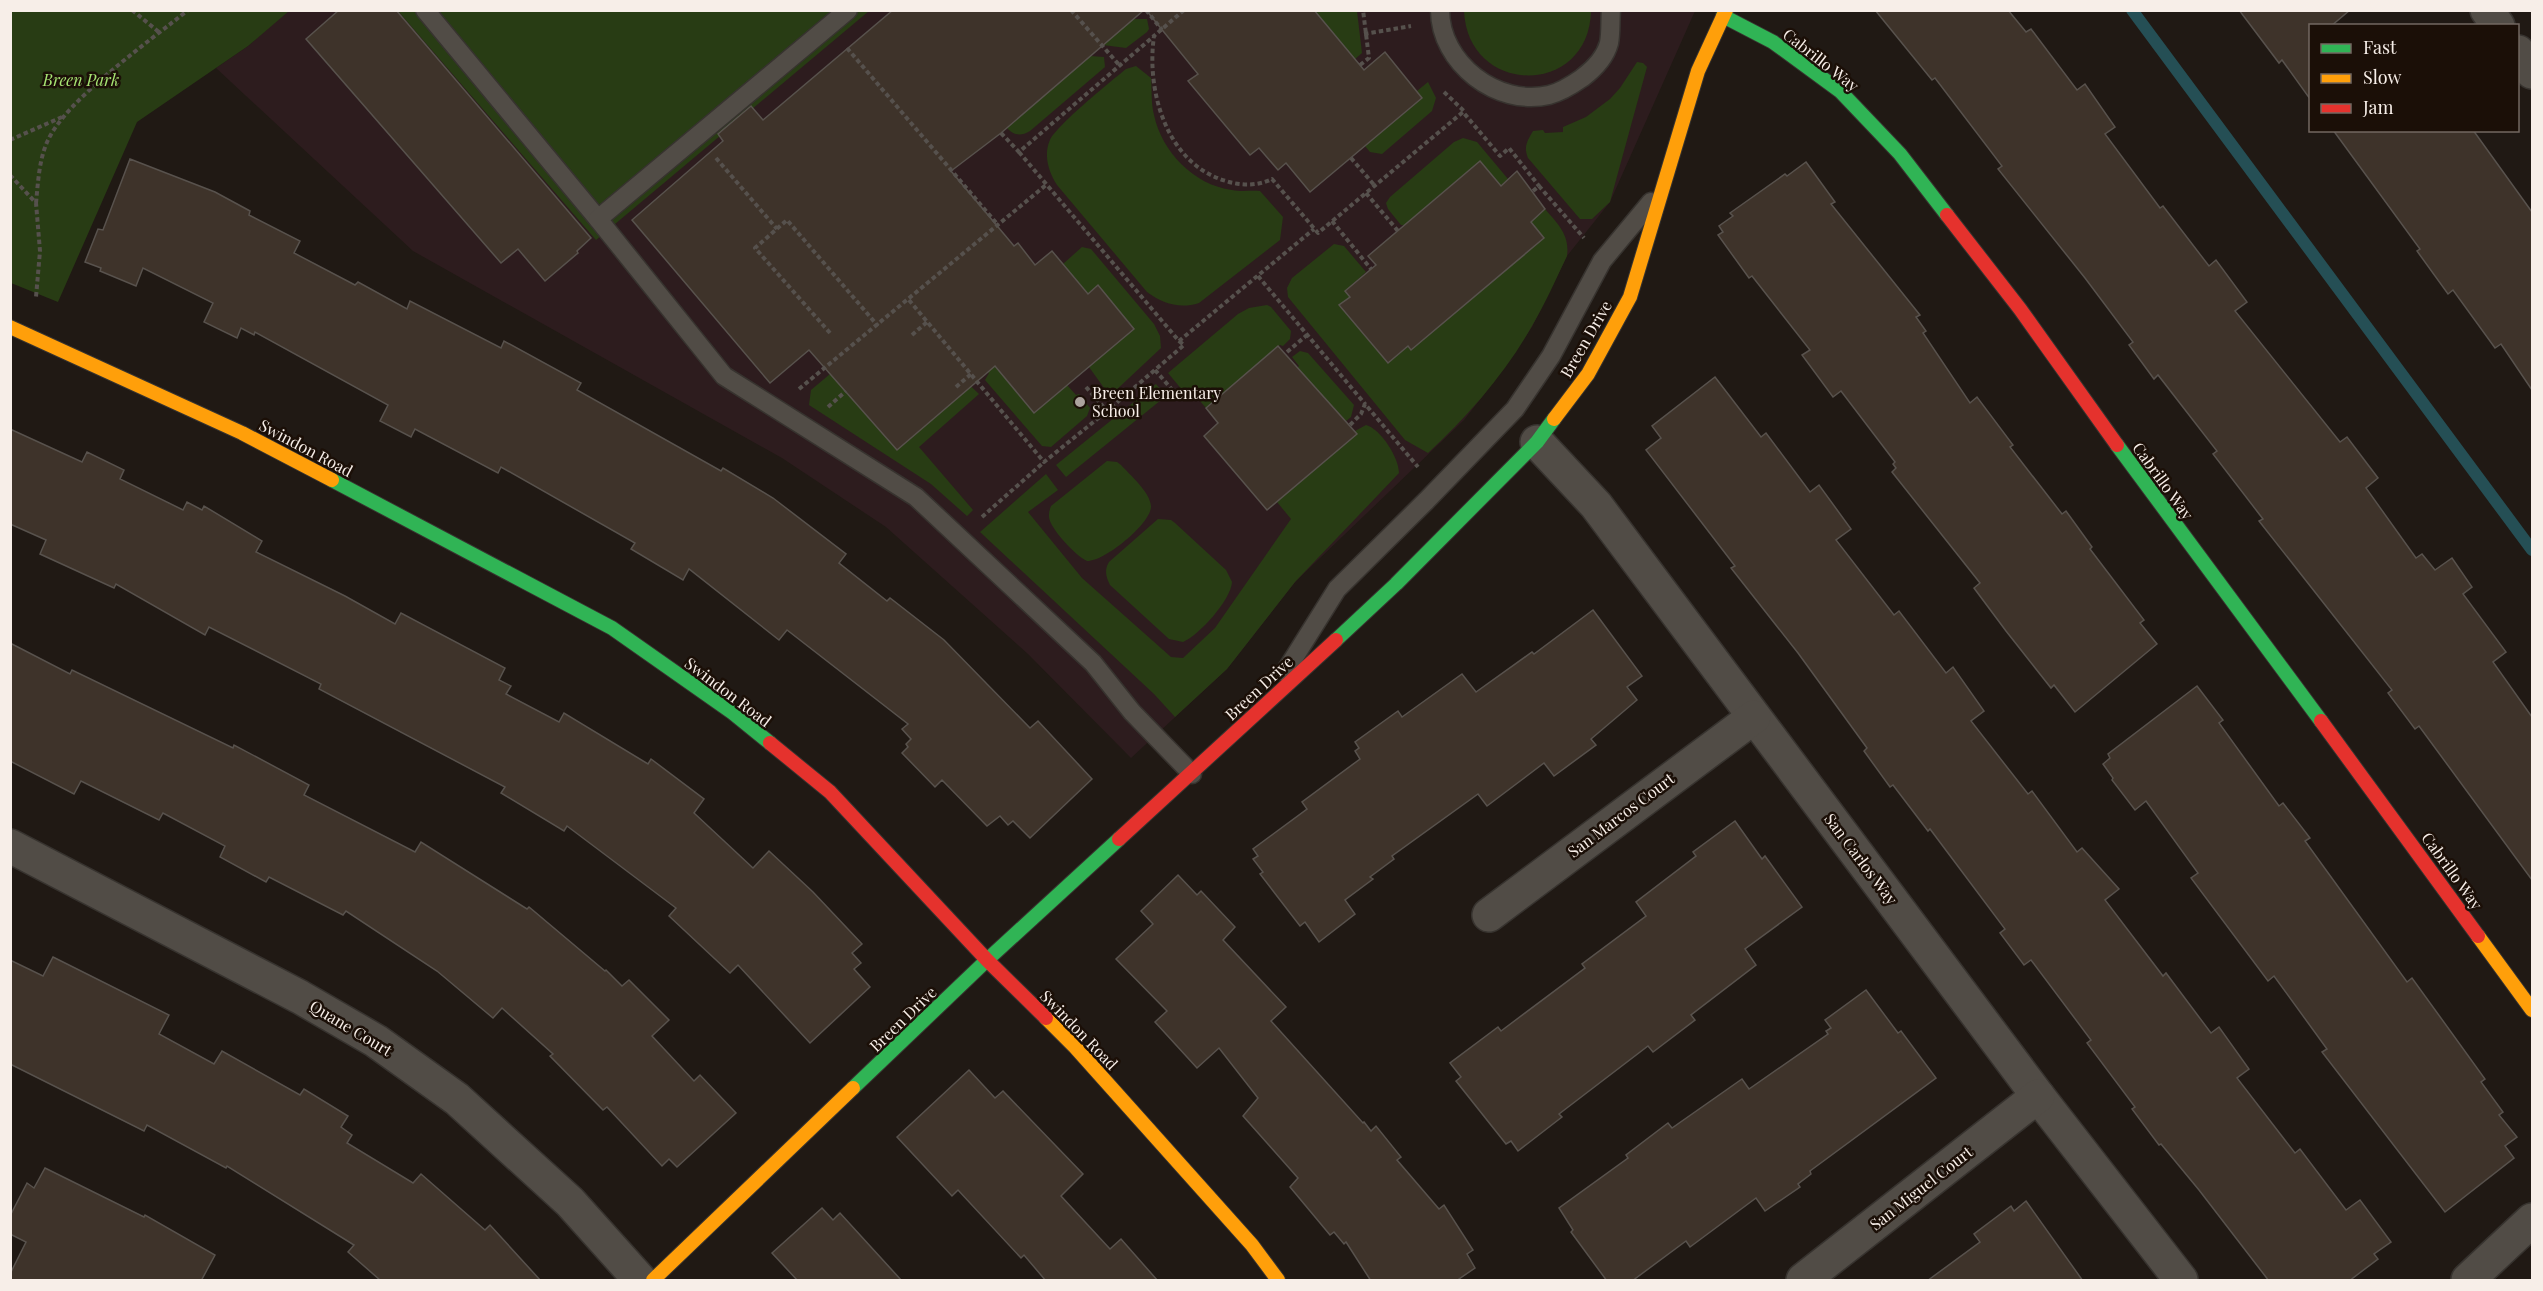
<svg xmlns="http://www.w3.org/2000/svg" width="2543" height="1291" viewBox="0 0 2543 1291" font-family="'Playfair Display',serif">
<rect width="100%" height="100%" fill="#201914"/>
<polygon fill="#2d1c1e" points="289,10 1695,11 1610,202 1567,256 1532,327 1493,383 1464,420 1295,582 1227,669 1131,758 1028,654 886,527 782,458 413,251 216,68 248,46"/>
<g fill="#283c14">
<polygon points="10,11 289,11 248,46 137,122 58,302 11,283"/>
<polygon points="398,11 869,11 596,240"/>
<polygon points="1314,11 1357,11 1362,53 1355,59"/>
<path d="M1464,11L1591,10V11C1589,97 1468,97 1464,11Z"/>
<polygon points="1133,19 1147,19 1149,29 1147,32 1126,48 1103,45"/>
<path d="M1090,56L1104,57L1105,67L1030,131C1020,137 1013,135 1006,127Z"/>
<path d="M1637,62L1643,63L1647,67L1610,202L1592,219H1580L1528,158C1523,146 1528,140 1533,131L1543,130L1545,133L1563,132V127L1586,117L1610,99L1620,88Z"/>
<path d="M1136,66L1151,78C1152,91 1151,103 1154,115C1162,152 1194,185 1232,190C1242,192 1251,190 1260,191L1283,217L1280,240L1199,303C1180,309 1163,304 1147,292L1057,185C1049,173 1043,155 1050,140C1057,125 1110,82 1126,69Z"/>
<polygon points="1428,82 1436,98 1432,111 1382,154 1370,152 1365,146 1422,98 1417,91"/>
<polygon points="1463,138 1477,142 1508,179 1500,186 1480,162 1405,225 1401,225 1388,209 1386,203 1390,197 1454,142"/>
<path d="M1545,209C1558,224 1570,235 1567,256C1556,279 1545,304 1532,326C1505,374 1468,416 1428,453L1405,440L1288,297L1287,288L1292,278L1334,244L1344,246L1366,272L1345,291L1350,297L1340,305L1388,363L1408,346L1411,350L1544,238L1531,222Z"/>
<polygon points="1082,247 1091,249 1154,324 1160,336 1161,348 1113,393 1107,392 1089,367 1134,329 1098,285 1088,294 1063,264"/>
<polygon points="928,295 998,369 1034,413 1067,385 1076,395 1079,394 1090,408 1087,416 1051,447 1042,446 985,380 989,373 930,303"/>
<polygon points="1267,305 1271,307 1291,331 1290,339 1283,346 1280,345 1206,408 1193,393 1188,397 1168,373 1238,314 1249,308"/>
<polygon points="898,317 979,394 919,447 973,510 967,516 931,484 809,405 811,390"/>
<polygon points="1300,351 1308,353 1354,405 1351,417 1346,421 1337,411 1329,417 1292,373 1299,366 1292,357"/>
<polygon points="1156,384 1166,396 1066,477 1056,465"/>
<path d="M1366,425C1381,429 1399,458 1399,473L1295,582L1227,669L1175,717L1154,694L980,532L1046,474L1058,490L1028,512L1082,578L1171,657L1183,658L1215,628L1291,519L1277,502L1356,434L1355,431Z"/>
<path d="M1107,461L1117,462L1121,465C1130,475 1150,492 1151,506C1152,523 1104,562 1087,561C1076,556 1054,532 1050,521C1048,516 1049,511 1051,506Z"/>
<path d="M1158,519L1171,520L1175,523L1226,570L1232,582C1231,600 1199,635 1183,642L1169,639L1110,585C1106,577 1104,570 1109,562Z"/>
</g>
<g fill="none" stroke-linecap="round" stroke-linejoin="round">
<polyline stroke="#254f55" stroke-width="12" points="2132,10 2532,550"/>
</g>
<g fill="#3e332a" stroke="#58524d" stroke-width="1.5">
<polygon points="339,10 396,10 591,238 577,251 578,253 545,281 518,249 501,263 306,39"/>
<polygon points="893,10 1144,10 1001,133 951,171 1014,246 1018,243 1035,265 1052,251 1088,294 1098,285 1134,329 1034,413 995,366 897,450 809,350 770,383 632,220 723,141 718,134 751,106 763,120"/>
<polygon points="1146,10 1314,10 1364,70 1385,52 1422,98 1310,192 1286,163 1278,170 1259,148 1250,155 1188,81 1198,74"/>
<polygon points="1875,10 2008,10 2026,32 2031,29 2077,90 2085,84 2115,127 2105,134 2160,208 2163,206 2209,266 2216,260 2247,302 2235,311 2340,442 2347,437 2378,478 2366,488 2416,558 2422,554 2435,570 2452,558 2472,587 2463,594 2506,652 2493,662 2532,717 2532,880 2419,726 2415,729 2388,693 2392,690 2259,521 2263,519 2213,454 2217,451 2158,375 2154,379 2129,345 2133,342 2085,278 1998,169 2002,166 1935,78 1932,80"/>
<polygon points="2239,10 2350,10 2331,26 2310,26 2310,99 2282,60 2279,63"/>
<polygon points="2333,130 2473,130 2532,212 2532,390 2501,344 2495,348 2453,290 2448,294 2417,251 2420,249"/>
<polygon points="130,159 215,192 250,211 249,215 300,241 294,253 355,285 358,282 407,309 410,301 501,348 504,341 581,383 577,390 721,471 723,468 773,498 846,554 839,563 887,601 890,598 944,640 1030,728 1038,721 1092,779 1030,838 1013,821 1008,825 1000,816 987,826 942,780 935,787 902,753 908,747 906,744 911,739 902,729 908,724 787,630 779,640 689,569 683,580 631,549 635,543 501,467 498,473 415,429 411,437 380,421 388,405 255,332 254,335 241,328 237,338 204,322 213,303 143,268 136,286 100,271 101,268 85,262 98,229 103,230"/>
<polygon points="1480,161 1501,186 1517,171 1545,209 1531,222 1544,238 1411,350 1408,346 1388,363 1339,305 1350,297 1345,291 1376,265 1368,256"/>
<polygon points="1806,162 1835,202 1831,204 1920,315 1916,317 1926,331 1923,333 1970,403 1977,397 2013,445 2010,447 2062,514 2066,511 2092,547 2090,549 2144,620 2140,623 2157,644 2075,712 2054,685 2051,688 2006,631 1974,588 1980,583 1892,472 1896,468 1893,464 1895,462 1841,391 1833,397 1802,355 1810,350 1752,276 1749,278 1718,235 1723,232 1719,226 1733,216 1730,213 1785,174 1787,176"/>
<polygon points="1278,346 1357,434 1267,510 1204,436 1218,423 1206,408"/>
<polygon points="1715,377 1761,437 1766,433 1810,492 1819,485 1851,529 1836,540 1894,615 1899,611 1946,673 1953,667 1984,711 1971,721 2028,794 2032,791 2077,852 2082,848 2119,889 2105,900 2163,976 2166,973 2211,1033 2219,1027 2249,1069 2237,1078 2295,1153 2300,1149 2346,1210 2360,1200 2391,1242 2374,1254 2378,1259 2349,1281 2269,1281 2199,1190 2161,1144 2159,1145 2132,1109 2135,1107 2087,1043 2091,1040 2031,960 2024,965 2000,933 2005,929 1930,829 1928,831 1893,785 1890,787 1864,751 1867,748 1798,653 1731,568 1735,566 1646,450 1661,438 1652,426"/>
<polygon points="10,429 82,462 87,452 124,470 120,479 183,510 187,502 202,510 204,506 262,541 256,552 345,596 395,624 401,613 505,668 499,680 511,686 506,694 559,722 564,713 648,764 651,759 704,799 694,813 753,868 769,851 813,892 862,944 852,953 861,963 854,969 870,987 810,1043 738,965 730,973 669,916 676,908 567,826 564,831 501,793 505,787 319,689 321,684 209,627 205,635 116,584 114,588 40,554 46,540 10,524"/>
<polygon points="1593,610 1642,676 1627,687 1637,700 1591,739 1596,745 1554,776 1544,763 1487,806 1478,794 1392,856 1394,859 1370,877 1373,879 1345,900 1355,914 1319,942 1305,922 1300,926 1260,874 1263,872 1253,859 1258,856 1253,849 1307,809 1302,802 1360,759 1355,751 1359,748 1355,742 1398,711 1402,717 1462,674 1476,692 1532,652 1534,654"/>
<polygon points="10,643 70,674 72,670 233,748 234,745 309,785 304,795 415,852 421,842 527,909 529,907 605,971 606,970 622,986 629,980 669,1020 652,1036 694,1081 700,1075 736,1113 677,1167 669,1159 662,1166 607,1107 603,1110 550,1056 553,1054 502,1008 493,1018 437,971 346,911 343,915 269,877 266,882 220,857 225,846 163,813 159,820 81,781 74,794 10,761"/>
<polygon points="2197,686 2223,720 2219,723 2279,806 2283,803 2310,838 2305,841 2407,982 2412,978 2485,1079 2481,1082 2503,1112 2499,1115 2517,1137 2505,1146 2514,1158 2445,1212 2322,1052 2327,1049 2274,976 2268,981 2191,878 2198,873 2146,801 2135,810 2112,780 2113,778 2103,764 2110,758 2108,754"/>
<polygon points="1735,821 1762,859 1765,856 1802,907 1745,949 1756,965 1691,1015 1695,1020 1653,1052 1648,1046 1559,1114 1562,1117 1518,1151 1511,1141 1506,1144 1456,1081 1461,1077 1450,1063 1498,1027 1501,1031 1585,968 1582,964 1646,916 1636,902 1696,856 1693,852"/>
<polygon points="1178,875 1197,895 1201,891 1235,927 1223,940 1286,1007 1271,1021 1363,1123 1364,1122 1371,1131 1376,1126 1401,1157 1397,1160 1439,1209 1444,1205 1473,1250 1467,1254 1475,1268 1456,1281 1371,1281 1346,1242 1344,1244 1334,1232 1330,1235 1290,1187 1298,1178 1243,1116 1258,1098 1219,1048 1197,1068 1155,1022 1167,1011 1116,959 1153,924 1141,911"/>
<polygon points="53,957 169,1015 159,1034 214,1064 222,1051 300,1095 304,1089 348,1116 341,1127 352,1135 347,1143 413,1183 421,1174 485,1230 490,1225 541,1281 380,1280 348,1252 354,1245 227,1166 226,1168 147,1125 144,1131 10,1064 10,960 43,976"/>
<polygon points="1866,990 1898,1033 1901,1031 1936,1078 1810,1171 1811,1174 1798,1184 1800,1187 1765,1211 1756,1198 1690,1247 1686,1241 1632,1281 1607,1281 1571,1232 1573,1230 1559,1208 1628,1158 1626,1155 1668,1123 1672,1128 1742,1079 1749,1089 1828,1034 1826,1031 1831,1028 1825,1020"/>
<polygon points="969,1070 995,1098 1003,1091 1083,1174 1061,1196 1110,1249 1121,1239 1158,1281 1046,1281 1024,1255 1021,1258 958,1190 952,1196 897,1137"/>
<polygon points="45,1168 144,1217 145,1215 215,1255 201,1281 10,1281 10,1274 26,1242 10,1234 10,1216 27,1183 34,1188"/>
<polygon points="2026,1201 2083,1281 1927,1281 1980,1242 1974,1234 2011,1206 2014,1211"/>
<polygon points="822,1208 833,1220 840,1213 902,1281 798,1281 772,1253"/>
</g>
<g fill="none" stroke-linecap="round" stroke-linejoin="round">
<g stroke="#37332f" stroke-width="21">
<g id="lane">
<polyline points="425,10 598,219"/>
<polyline points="848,10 598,219 724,376 916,497 1093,663 1132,712 1192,774"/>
<path d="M1440,10C1440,63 1497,107 1549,95C1561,92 1572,85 1582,78C1594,69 1605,58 1609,43C1611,33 1610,21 1611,10"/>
<polyline points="1285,672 1337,589 1426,501 1515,409 1551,356 1602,261 1651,202"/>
</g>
</g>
<g stroke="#37332f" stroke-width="36">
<g id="street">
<polyline points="2487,10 2498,26"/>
<polyline points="2518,52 2532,72"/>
<polyline points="1537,442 1596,505 2038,1096 2181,1280"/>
<polyline points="10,846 300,997 376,1041 457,1099 570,1202 640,1280"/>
<polyline points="1489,915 1754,717"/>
<polyline points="1803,1280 2038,1096"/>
<polyline points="2468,1280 2532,1220"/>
</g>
</g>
<g stroke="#37332f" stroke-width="16">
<g id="fast">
<polyline points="1723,16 1773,42 1840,91 1900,154 1947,215"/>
<polyline points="2117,445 2321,721"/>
<polyline points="332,480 612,628 733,713 770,743"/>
<polyline points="1336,640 1396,584 1537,442 1554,419"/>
<polyline points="853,1088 987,960 1119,839"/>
</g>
</g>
<g stroke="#37332f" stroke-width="16">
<g id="slow">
<polyline points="10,327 242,433 332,480"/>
<polyline points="1554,419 1588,374 1630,297 1698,71 1726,10"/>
<polyline points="2478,936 2532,1010"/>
<polyline points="1046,1018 1075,1047 1252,1245 1278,1280"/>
<polyline points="653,1280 853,1088"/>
</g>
</g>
<g stroke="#37332f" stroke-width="16">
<g id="jam">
<polyline points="1947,215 2020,309 2117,445"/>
<polyline points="2321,721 2478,936"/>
<polyline points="770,743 830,792 987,960 1046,1018"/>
<polyline points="1119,839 1336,640"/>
</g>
</g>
<g stroke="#56514d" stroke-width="4" stroke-dasharray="4.5 3" stroke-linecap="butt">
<polyline points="132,10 160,33"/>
<polyline points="1071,10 1120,66"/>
<polyline points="1146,10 1162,30"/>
<path d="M1184,10L1154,36C1146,92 1167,164 1226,181C1241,186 1258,186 1272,179L1318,233L1463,112L1500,156L1509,148L1539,186"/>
<polyline points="1364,34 1411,26"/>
<polyline points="847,48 998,225"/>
<polyline points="1360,65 1369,58 1363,10"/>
<polyline points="1444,92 1464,111"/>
<polyline points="1001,133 1019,152 1154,36"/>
<polyline points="10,140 62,117"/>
<polyline points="1019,152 1179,341 1314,229"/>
<polyline points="716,158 777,229"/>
<polyline points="1351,158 1375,186"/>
<polyline points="10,175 36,203 40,251 36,297"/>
<polyline points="1533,191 1539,186 1584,238"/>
<polyline points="1366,193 1398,231"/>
<path d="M36,203C38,183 39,159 48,140C68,98 150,41 188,10"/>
<polyline points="1332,221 1371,269"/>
<polyline points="1258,276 1365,404"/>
<polyline points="909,300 1044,462 1107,411"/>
<polyline points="830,333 755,248 787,220 878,326"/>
<polyline points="912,335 927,322"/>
<polyline points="1287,352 1307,335"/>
<polyline points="1155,370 1175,393"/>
<polyline points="956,387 971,374"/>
<polyline points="1086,387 1107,411 1184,345 1179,341"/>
<polyline points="799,389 1046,185"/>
<polyline points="828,407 846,391"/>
<polyline points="1350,425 1361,414 1365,404 1418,467"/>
<polyline points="982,517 1044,462"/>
</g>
<use href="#lane" stroke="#514c46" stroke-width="18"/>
<use href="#street" stroke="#514c46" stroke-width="33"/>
<use href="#fast" stroke="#30b455" stroke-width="14"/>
<use href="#slow" stroke="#ff9f0a" stroke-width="14"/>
<use href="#jam" stroke="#e5322d" stroke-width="14"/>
</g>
<circle fill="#aca39e" stroke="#1b0f07" stroke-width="2" cx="1080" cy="402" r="6"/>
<g text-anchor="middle" stroke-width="5" stroke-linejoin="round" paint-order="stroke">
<g font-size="16" fill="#f7eee8" stroke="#1b0f07">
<text transform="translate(1821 60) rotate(38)" y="6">Cabrillo Way</text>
<text transform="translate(1586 339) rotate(-60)" y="6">Breen Drive</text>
<text transform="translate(306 448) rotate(28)" y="6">Swindon Road</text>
<text transform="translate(2163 481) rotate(54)" y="6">Cabrillo Way</text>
<text transform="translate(1259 688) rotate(-43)" y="6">Breen Drive</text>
<text transform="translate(728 692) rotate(37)" y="6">Swindon Road</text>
<text transform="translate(1621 815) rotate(-37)" y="6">San Marcos Court</text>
<text transform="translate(1861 859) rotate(53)" y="6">San Carlos Way</text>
<text transform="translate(2452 871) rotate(54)" y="6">Cabrillo Way</text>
<text transform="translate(903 1019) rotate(-44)" y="6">Breen Drive</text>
<text transform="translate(351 1028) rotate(31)" y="6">Quane Court</text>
<text transform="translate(1079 1030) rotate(46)" y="6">Swindon Road</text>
<text transform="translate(1921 1188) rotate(-38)" y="6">San Miguel Court</text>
</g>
<g font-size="16" font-style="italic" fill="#a7e573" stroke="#1b0f07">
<text x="81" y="86">Breen Park</text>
</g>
<g font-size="16" fill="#f7eee8" stroke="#1b0f07" text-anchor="start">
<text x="1092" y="399">Breen Elementary<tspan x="1092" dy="18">School</tspan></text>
</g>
</g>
<rect width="2543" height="1291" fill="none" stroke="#f7eee8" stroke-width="24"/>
<rect x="2309" y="24" width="210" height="108" fill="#1b0f07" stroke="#736861" stroke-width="1.5"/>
<rect x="2321" y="44" width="30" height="9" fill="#30b455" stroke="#736861" stroke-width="1.5"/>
<text x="2363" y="54" font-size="18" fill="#f7eee8">Fast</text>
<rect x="2321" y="74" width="30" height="9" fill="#ff9f0a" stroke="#736861" stroke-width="1.5"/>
<text x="2363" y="84" font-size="18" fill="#f7eee8">Slow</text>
<rect x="2321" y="104" width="30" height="9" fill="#e5322d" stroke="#736861" stroke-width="1.5"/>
<text x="2363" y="114" font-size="18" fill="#f7eee8">Jam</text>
</svg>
